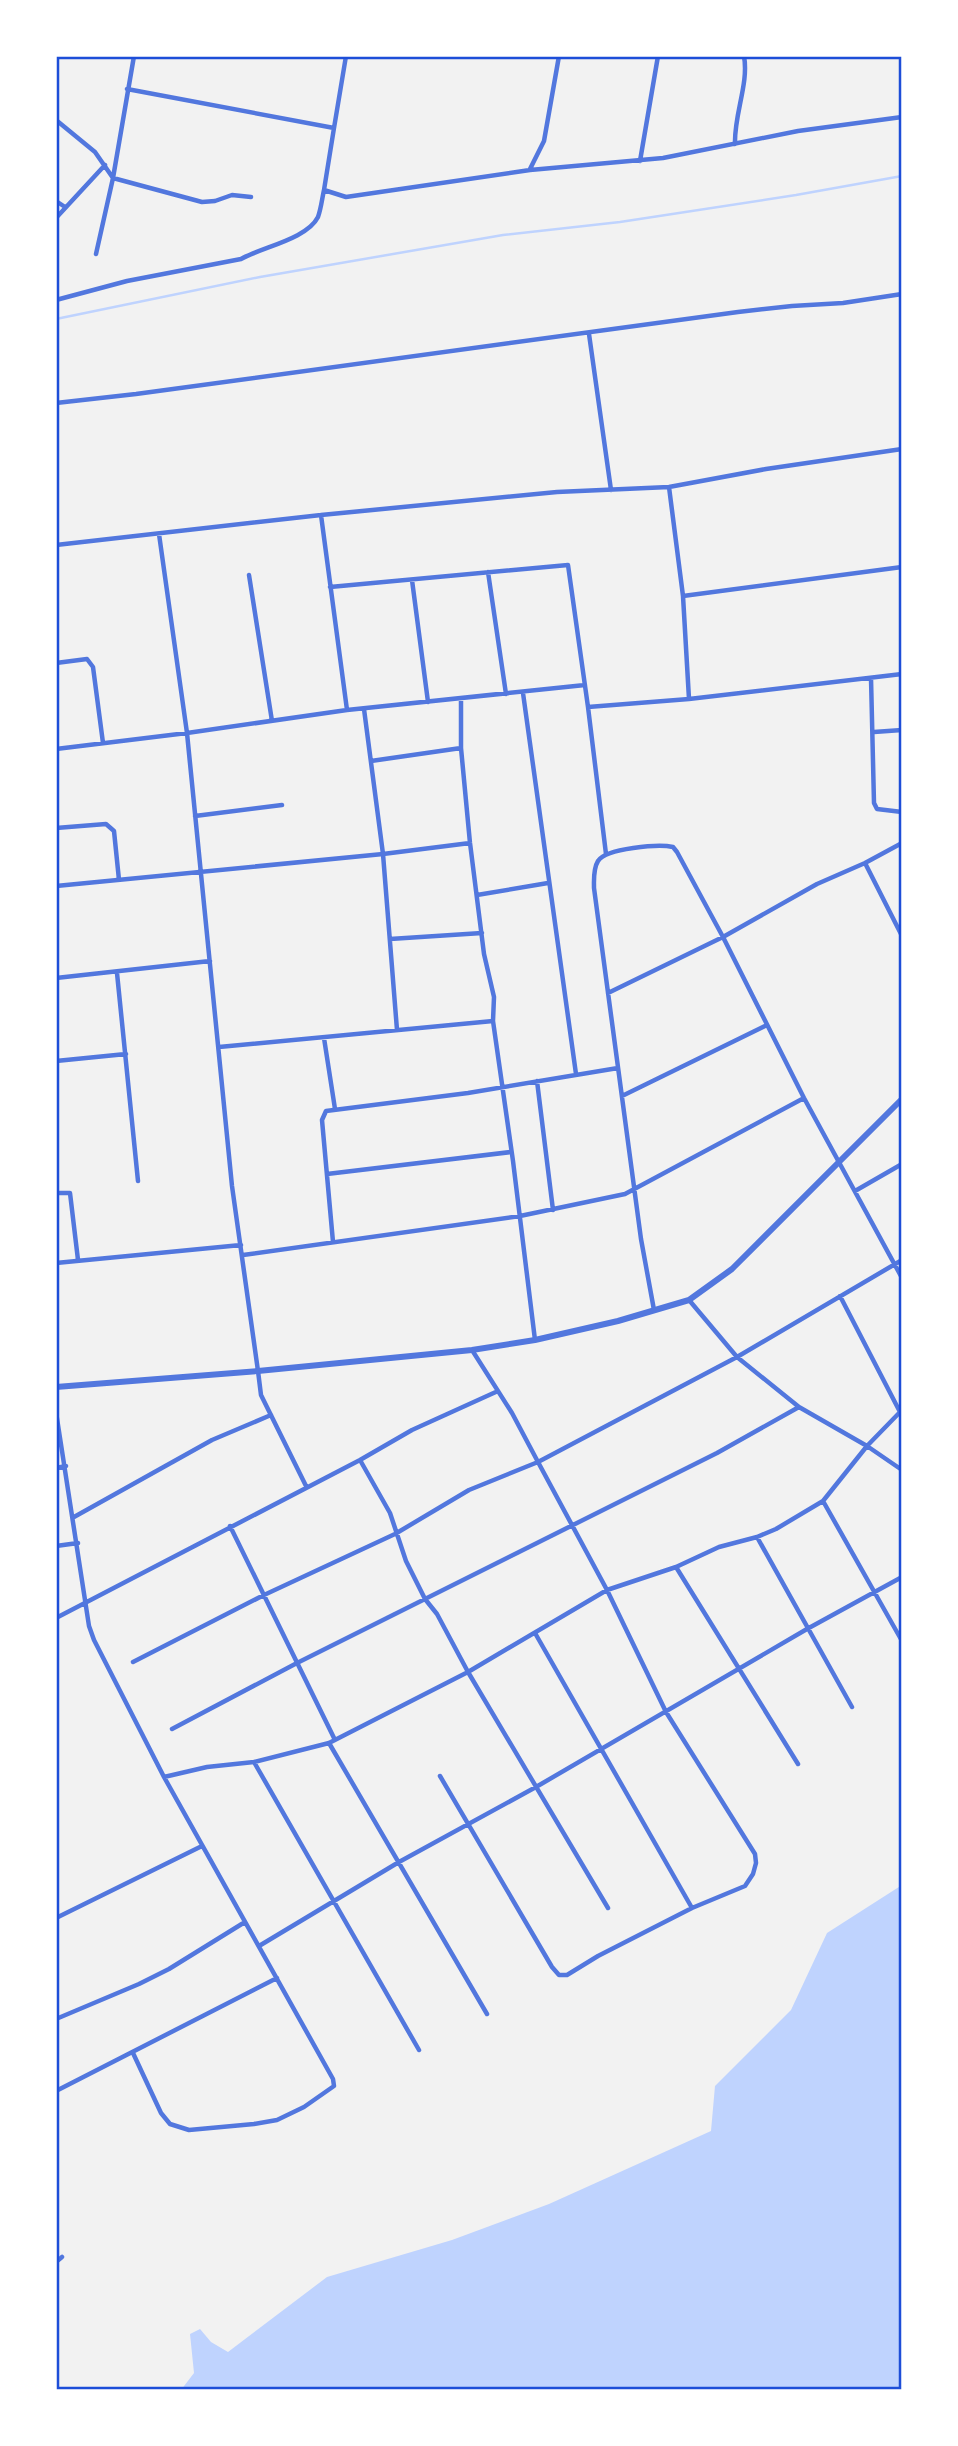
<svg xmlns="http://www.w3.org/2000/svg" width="958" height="2446" font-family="'DejaVu Sans',sans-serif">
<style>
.water{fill:#bfd3fe}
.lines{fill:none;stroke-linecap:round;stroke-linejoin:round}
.stream{stroke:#bfd3fe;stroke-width:2.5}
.minor{stroke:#5277de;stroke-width:4.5}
.tertiary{stroke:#5277de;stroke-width:6}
.neatline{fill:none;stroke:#1d4ed8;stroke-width:2.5}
</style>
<rect width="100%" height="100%" fill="#f2f2f2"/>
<!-- water -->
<path class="water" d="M 902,1885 L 902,2390 L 181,2390 L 194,2373 L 190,2334 L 200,2329 L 211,2342 L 228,2352 L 327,2277 L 452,2240 L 549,2204 L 711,2131 L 715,2086 L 791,2010 L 827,1933 Z"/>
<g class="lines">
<!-- stream -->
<path class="stream" d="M 56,319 L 260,277 L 503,235 L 620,222 L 796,195 L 902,176"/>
<!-- minor -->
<path class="minor" d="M 127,89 L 334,128 L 324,190 L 346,197 L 530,170 L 663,158 L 798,131 L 902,117
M 56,120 L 95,152 L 113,178 L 202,202 L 215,201 L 232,195 L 251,197
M 334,128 L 346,56
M 735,144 C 734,114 749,84 744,56
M 640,161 L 658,56
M 530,169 L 544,141 L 559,56
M 56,201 L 65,207
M 56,218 L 105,165
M 96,254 L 113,178 L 134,56
M 56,300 L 127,281 L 241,259 C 262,247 307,239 318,217 C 321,209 322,199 324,190
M 589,334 L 611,490
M 56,403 L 136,394 L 738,312 L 792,306 L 843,303 L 902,294
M 669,487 L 683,596 L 689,699
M 321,515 L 347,710
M 159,534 L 187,733 L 232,1186 L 258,1371 L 261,1395 L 306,1486
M 56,545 L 321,515 L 557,492 L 669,487 L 766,469 L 902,449
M 488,572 L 506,694
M 249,575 L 272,721
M 412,580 L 428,702
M 330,587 L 568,565 L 588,707 L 606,854
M 683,596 L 902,567
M 56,663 L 87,659 L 93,667 L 103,743
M 871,678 L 874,803 L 877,809 L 902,812
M 523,693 L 576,1074
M 461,699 L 461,748 L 470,843 L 484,954 L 494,997 L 493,1021 L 513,1161 L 535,1340
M 588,707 L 689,699 L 902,674
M 364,709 L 383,854 L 397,1030
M 874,732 L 902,730
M 56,749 L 187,733 L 347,710 L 585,685
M 371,761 L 461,748
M 195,816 L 282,805
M 56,828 L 106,824 L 114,831 L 119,880
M 865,863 L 902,936
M 56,886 L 383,854 L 470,843
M 477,895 L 548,883
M 390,939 L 482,933
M 117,973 L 138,1181
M 56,978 L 210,961
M 608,993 L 723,937 L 817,884 L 865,863 L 902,843
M 324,1038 L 335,1109
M 219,1047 L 493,1021
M 56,1061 L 126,1054
M 537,1081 L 553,1210
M 622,1096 L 767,1025
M 327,1174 L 511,1152
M 855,1191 L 902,1164
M 56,1193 L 70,1193 L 78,1260
M 333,1242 L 322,1120 L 326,1111 L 468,1093 L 618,1068
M 243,1255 L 520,1216 L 625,1194 L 804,1098
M 56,1263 L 241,1245
M 840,1296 L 900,1412
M 689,1300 L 737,1357 L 799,1407 L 867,1446 L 902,1470
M 654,1310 L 641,1239 L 594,888 C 594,880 593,869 598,861 C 606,848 659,844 673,847 L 677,852 L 723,937 L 804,1098 L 902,1278
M 56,1412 L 89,1626 L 94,1640 L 164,1777 L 207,1767 L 254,1762 L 329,1743 L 468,1672 L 607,1590 L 676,1567 L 719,1547 L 757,1537 L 776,1529 L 823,1501 L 867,1446 L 902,1410
M 360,1460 L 390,1513 L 406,1561 L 425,1599 L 437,1614 L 468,1672 L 608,1908
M 56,1468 L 66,1466
M 823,1501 L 902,1641
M 74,1517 L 212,1440 L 271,1415
M 230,1526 L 335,1740
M 757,1537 L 852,1707
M 56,1546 L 78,1543
M 676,1567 L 798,1764
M 56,1618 L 360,1460 L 412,1430 L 498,1391
M 535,1633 L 692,1908
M 133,1662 L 264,1595 L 395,1534 L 469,1490 L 538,1462 L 737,1357 L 902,1260
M 172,1729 L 297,1663 L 717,1453 L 799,1407
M 329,1743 L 487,2014
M 254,1762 L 419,2050
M 440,1776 L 552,1967 L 559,1975 L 567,1975 L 598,1956 L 692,1908 L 745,1886 L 753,1874 L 756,1863 L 755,1854 L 666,1712 L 607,1590 L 538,1462 L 512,1413 L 472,1350
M 56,1918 L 202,1846
M 259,1946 L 399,1862 L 536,1787 L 807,1629 L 902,1577
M 56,2019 L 139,1984 L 169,1969 L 245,1922
M 133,2053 L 161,2113 L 170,2124 L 189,2130 L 254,2124 L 277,2120 L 304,2107 L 334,2086 L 333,2079 L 164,1777
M 56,2091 L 277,1978
M 56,2262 L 62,2257"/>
<!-- tertiary -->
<path class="tertiary" d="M 56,1387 L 258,1371 L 472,1350 L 535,1340 L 618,1321 L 689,1300 L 732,1269 L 902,1099"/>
</g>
<!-- border -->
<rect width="958" height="2446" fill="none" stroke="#ffffff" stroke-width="116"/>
<rect x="58" y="58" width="842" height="2330" class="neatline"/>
</svg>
